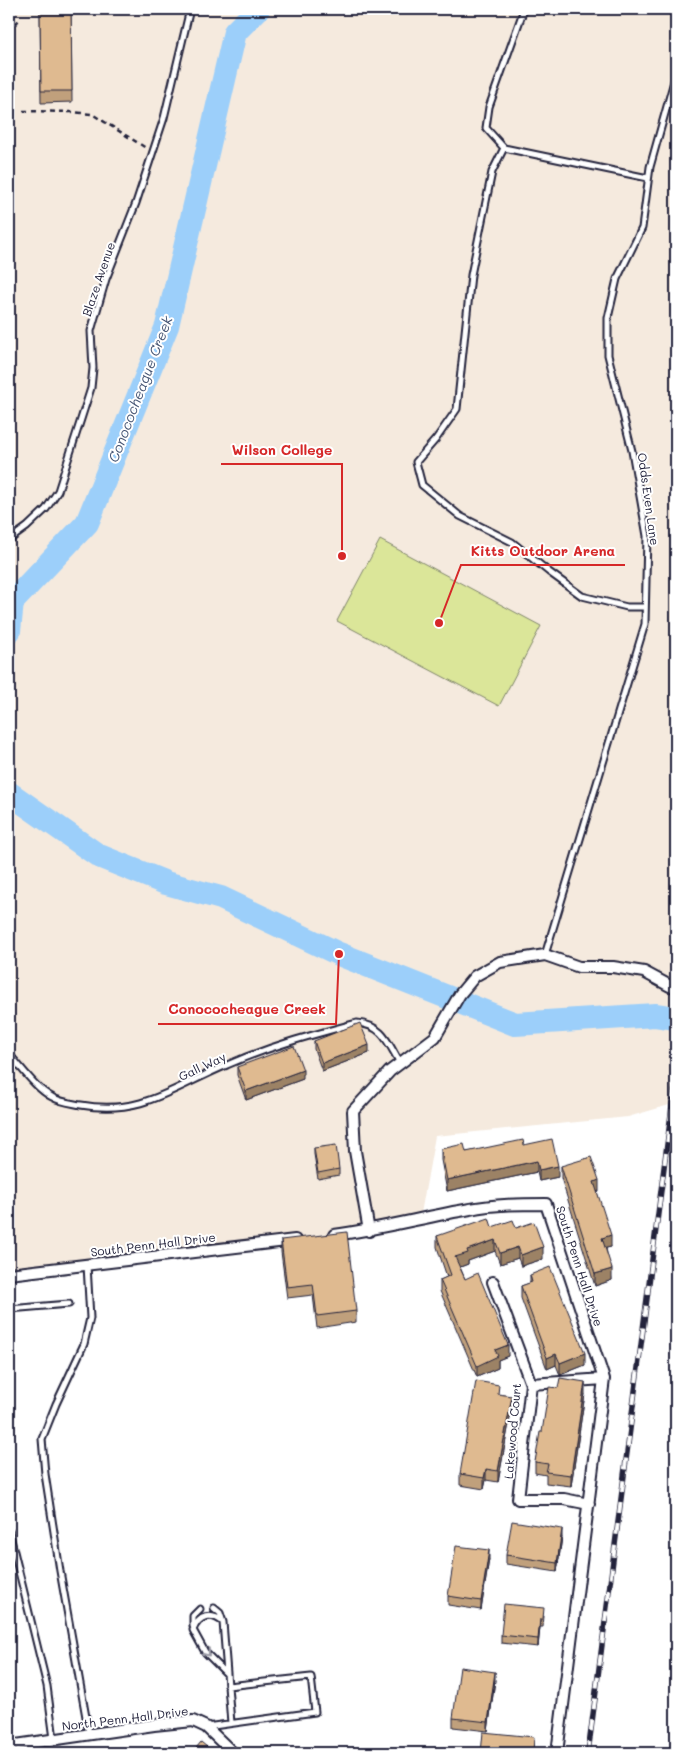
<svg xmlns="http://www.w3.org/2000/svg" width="685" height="1762" font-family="Mali,sans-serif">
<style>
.built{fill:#f5eade}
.green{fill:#dbe699;stroke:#7e846a}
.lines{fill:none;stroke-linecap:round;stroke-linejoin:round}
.river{stroke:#9ccffa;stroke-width:24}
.service-casing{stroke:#22223b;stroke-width:9}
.minor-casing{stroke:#22223b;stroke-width:14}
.path{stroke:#22223b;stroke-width:2.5;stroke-dasharray:5 4;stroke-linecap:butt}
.service{stroke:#fff;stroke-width:5}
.minor{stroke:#fff;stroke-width:10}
.rail-casing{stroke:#22223b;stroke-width:5.5}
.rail{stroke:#fff;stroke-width:4;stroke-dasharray:11;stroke-linecap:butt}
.wall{fill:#c0a07c;stroke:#22223b}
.shaded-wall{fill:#9c8265;stroke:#22223b}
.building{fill:#dfba90;stroke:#22223b}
.oneway{stroke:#9c9ca7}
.labels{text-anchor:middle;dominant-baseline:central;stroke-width:4;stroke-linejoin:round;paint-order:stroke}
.street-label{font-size:12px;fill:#22223b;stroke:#fff}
.water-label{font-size:14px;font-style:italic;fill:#475674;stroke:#fff}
.leader{fill:none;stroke:#d62828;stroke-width:2}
.callout-dot{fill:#d62828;stroke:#fff;stroke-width:2}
.callout-label{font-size:14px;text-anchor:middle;font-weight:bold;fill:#d62828;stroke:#fff;stroke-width:4;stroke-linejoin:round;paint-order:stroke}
</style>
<rect width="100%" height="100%" fill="#fff"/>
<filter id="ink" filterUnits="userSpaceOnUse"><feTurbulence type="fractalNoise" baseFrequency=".02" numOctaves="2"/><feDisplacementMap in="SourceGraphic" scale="10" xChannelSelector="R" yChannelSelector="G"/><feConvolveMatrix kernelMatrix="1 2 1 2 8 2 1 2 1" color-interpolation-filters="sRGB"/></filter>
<g filter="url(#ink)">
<!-- built -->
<path class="built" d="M 9,9 L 676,9 L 676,1103 L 628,1117 L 435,1136 L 420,1219 L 369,1231 L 9,1274 Z"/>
<!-- green -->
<path class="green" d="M 380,540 L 541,626 L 499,706 L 337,621 Z"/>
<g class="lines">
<!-- river -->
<path class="river" d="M 9,631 L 12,602 L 87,523 L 167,326 L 235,32 L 258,9
M 9,793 L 99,856 L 166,883 L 221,898 L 339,954 L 515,1024 L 655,1015 L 676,1018"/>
<!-- service casing -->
<g class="service-casing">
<path id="service" d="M 524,9 L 489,107 L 486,128 L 504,148 L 648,178
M 504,148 L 492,172 L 471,275 L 457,409 L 436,439 L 416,462 L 422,485 L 460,516 L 512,542 L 549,572 L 582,596 L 627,607 L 645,607
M 9,540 L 27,527 L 46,509 L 58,491 L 91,388 L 93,368 L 91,331 L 106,279 L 136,203 L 164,118 L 190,9
M 545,955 L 645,624 L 647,536 L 632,451 L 608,355 L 608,318 L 617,279 L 642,228 L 650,167 L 676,74
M 9,1054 C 21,1067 36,1089 52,1097 C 60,1102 71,1103 81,1105 C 142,1116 174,1087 227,1065 C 270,1046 312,1035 357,1023 C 383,1025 388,1043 400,1063
M 87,1265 L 90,1318 L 84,1344 L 56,1404 L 42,1439 L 45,1474 L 60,1571 L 89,1734
M 9,1309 L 69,1304
M 9,1531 L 47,1686 L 54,1739
M 214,1608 L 220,1613 L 223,1622
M 193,1626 L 193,1616 L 200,1609
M 227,1674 L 205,1652 L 193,1630 C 199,1615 211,1612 223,1622 L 228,1686
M 206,1727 L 315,1712 L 311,1677 L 228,1686 L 231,1723"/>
</g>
<!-- minor casing -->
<g class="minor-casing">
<path id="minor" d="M 369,1231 L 355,1151 L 353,1111 L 390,1071 L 435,1037 L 460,994 L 475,976 L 500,962 L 545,955 L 579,967 L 613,967 L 644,972 L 670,986 L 676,987
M 334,1235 C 380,1229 424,1217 470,1209 C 495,1204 521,1204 546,1204 L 604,1379 L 557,1753
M 9,1274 L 295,1240
M 493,1282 L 531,1384 L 518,1499 L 564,1499 L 589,1504
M 531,1384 L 604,1379
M 9,1746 L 154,1725 L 193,1721 L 206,1727 L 233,1753"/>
</g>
<!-- path -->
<path class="path" d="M 9,31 L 20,19
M 23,111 L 72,112 L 92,114 L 146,148"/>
<!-- service -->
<use href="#service" class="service"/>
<!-- minor -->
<use href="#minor" class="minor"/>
<!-- rail casing -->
<g class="rail-casing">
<path id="rail" d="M 588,1753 L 676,1075"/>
</g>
<!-- rail -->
<use href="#rail" class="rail"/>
</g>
<!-- wall -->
<path class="wall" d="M 40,9 L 71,9 L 72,102 L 41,103 Z
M 314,1041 L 369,1053 L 322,1071 L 314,1049 Z
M 237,1067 L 303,1079 L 246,1100 L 237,1075 Z
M 524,1145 L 558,1177 L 539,1181 L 537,1172 L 447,1191 L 441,1160 L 441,1149 L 466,1152 Z
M 314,1148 L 339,1169 L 339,1175 L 318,1179 L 314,1154 Z
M 561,1166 L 599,1191 L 597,1192 L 611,1247 L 606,1248 L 612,1280 L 595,1286 L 561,1178 Z
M 492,1227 L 516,1228 L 543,1259 L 521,1266 L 518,1258 L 500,1264 L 495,1251 L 468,1261 L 468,1264 L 460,1267 L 465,1279 L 508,1356 L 498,1360 L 498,1368 L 477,1377 L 440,1291 L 440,1280 L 447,1277 L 437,1247 L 437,1236 Z
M 281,1240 L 356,1311 L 356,1322 L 317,1328 L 313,1295 L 287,1298 L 281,1252 Z
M 530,1275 L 585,1365 L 560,1375 L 556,1365 L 547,1369 L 521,1298 L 521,1286 L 530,1283 Z
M 499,1394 L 512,1407 L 498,1482 L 486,1480 L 484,1489 L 460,1485 L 460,1474 Z
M 585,1394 L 571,1486 L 546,1483 L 546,1475 L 535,1473 L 535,1462 L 542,1432 Z
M 562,1537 L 557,1572 L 506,1564 L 506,1555 Z
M 489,1559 L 481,1610 L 448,1605 L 448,1596 Z
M 544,1616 L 543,1627 L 540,1627 L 538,1647 L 501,1643 L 501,1635 Z
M 495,1680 L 488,1731 L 453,1727 L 453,1718 Z"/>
<!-- shaded-wall -->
<path class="shaded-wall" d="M 369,1045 L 369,1053 L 322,1071 L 322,1063 Z
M 303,1070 L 303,1079 L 246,1100 L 246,1091 Z
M 537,1161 L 537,1172 L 447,1191 L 447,1180 Z
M 558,1166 L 558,1177 L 539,1181 L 539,1170 Z
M 599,1180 L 599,1191 L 594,1193 L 594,1182 Z
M 611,1235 L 611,1247 L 602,1249 L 602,1238 Z
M 495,1240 L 495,1251 L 468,1261 L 468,1264 L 455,1269 L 455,1257 L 467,1250 Z
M 518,1247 L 518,1258 L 500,1264 L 500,1253 Z
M 543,1247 L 543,1259 L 521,1266 L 521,1255 Z
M 612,1269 L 612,1280 L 595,1286 L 595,1274 Z
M 508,1345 L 508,1356 L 498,1360 L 498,1368 L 477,1377 L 477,1366 L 495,1350 Z
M 585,1353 L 585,1365 L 560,1375 L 560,1363 Z
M 556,1354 L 556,1365 L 547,1369 L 547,1358 Z
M 585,1382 L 585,1394 L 571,1486 L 571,1475 Z
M 512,1396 L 512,1407 L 498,1482 L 498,1471 Z
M 486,1469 L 486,1480 L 484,1489 L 484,1478 Z
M 562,1529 L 562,1537 L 557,1572 L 557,1563 Z
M 489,1550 L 489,1559 L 481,1610 L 481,1601 Z
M 540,1619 L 540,1627 L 538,1647 L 538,1639 Z
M 495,1672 L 495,1680 L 488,1731 L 488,1722 Z"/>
<!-- building -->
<path class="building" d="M 40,9 L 71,9 L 72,91 L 41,91 Z
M 360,1023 L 369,1045 L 322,1063 L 314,1041 Z
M 294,1046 L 303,1070 L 246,1091 L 237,1067 Z
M 552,1139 L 558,1166 L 539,1170 L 537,1161 L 447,1180 L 441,1149 L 464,1144 L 466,1152 L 523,1140 L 524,1145 Z
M 336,1145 L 339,1169 L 318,1173 L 314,1148 Z
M 591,1157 L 599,1180 L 594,1182 L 611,1235 L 602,1238 L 612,1269 L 595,1274 L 561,1166 Z
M 489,1218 L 492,1227 L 513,1220 L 516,1228 L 534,1222 L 543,1247 L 521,1255 L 518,1247 L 500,1253 L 495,1240 L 467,1250 L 468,1253 L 455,1257 L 465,1279 L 478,1273 L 508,1345 L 495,1350 L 498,1356 L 477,1366 L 440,1280 L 451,1275 L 437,1236 Z
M 347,1232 L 356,1311 L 317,1316 L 313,1284 L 287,1287 L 281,1240 Z
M 550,1267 L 585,1353 L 560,1363 L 556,1354 L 547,1358 L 521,1286 L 532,1282 L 530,1275 Z
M 560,1378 L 585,1382 L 571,1475 L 546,1472 L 548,1464 L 535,1462 L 540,1432 L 542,1432 L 549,1387 L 558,1388 Z
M 476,1381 L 499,1385 L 498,1394 L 512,1396 L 498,1471 L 486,1469 L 484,1478 L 460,1474 Z
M 512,1521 L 562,1529 L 557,1563 L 506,1555 Z
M 456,1546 L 489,1550 L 481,1601 L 448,1596 Z
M 504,1604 L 544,1608 L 543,1619 L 540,1619 L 538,1639 L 501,1635 Z
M 460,1667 L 495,1672 L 488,1722 L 453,1718 Z
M 483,1732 L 534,1737 L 533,1753 L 481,1753 Z
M 201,1742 L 214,1753 L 192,1753 Z
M 401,1750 L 401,1753 L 378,1753 Z"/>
<!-- one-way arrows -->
<defs><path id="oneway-chevron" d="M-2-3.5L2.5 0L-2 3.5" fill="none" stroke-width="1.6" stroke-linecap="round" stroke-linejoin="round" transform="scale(1.25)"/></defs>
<use class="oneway" href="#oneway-chevron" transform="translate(207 1653) rotate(51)"/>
</g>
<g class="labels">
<!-- street labels -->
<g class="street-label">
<text transform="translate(98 279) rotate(-71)">Blaze Avenue</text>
<text transform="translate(649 499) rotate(82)">Odds Even Lane</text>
<text transform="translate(202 1066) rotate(-25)">Gall Way</text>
<text transform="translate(153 1244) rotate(-7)">South Penn Hall Drive</text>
<text transform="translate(580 1266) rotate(72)">South Penn Hall Drive</text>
<text transform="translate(512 1431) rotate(-85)">Lakewood Court</text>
<text transform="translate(125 1718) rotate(-7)">North Penn Hall Drive</text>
</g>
<!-- water labels -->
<g class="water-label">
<text transform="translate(140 389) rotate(-69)">Conococheague Creek</text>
</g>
</g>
<!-- callouts -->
<path class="leader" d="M342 556L342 464H221M439 623L461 565H625M339 954L336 1024H158"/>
<g class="callout-dot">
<circle cx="342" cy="556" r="5"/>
<circle cx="439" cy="623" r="5"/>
<circle cx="339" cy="954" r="5"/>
</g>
<g class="callout-label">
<text x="282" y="455">Wilson College</text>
<text x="543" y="556">Kitts Outdoor Arena</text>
<text x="247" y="1014">Conococheague Creek</text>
</g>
<!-- margin -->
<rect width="685" height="1762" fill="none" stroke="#fff" stroke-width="30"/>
<rect x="15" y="15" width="655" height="1732" fill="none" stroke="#22223b" stroke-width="2" filter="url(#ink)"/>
</svg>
